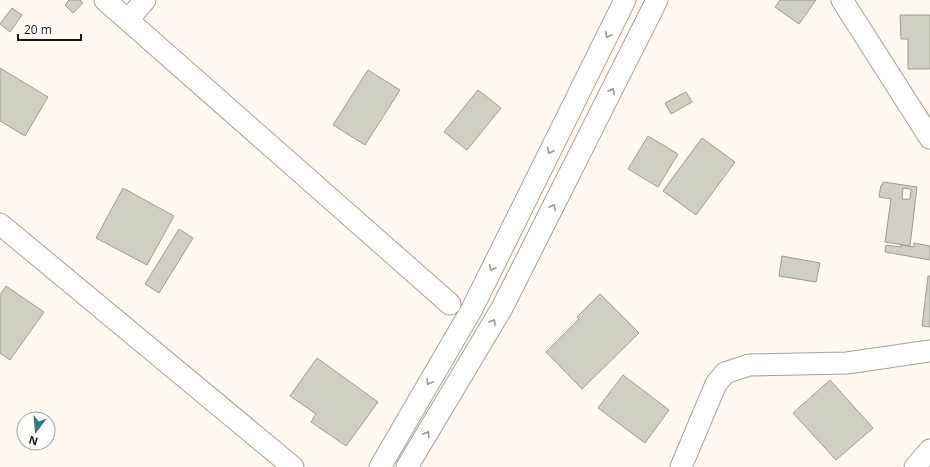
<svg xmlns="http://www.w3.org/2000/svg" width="930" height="467" font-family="'Open Sans',sans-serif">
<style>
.building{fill:#d0cfc3;stroke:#9e9d92;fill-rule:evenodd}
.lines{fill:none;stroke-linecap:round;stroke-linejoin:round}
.minor-casing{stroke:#a8a198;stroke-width:23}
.minor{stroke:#fff;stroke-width:21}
.oneway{stroke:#989695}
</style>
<rect width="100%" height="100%" fill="#fff9f1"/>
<!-- building -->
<path class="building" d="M 69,0 L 80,0 L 83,3 L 73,13 L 65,5 Z
M 780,0 L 816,0 L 799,24 L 775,7 Z
M 12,8 L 22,15 L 10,32 L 0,24 Z
M 900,15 L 930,15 L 930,69 L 908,69 L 908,39 L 901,39 Z
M 0,68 L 48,97 L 25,136 L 0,121 Z
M 368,70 L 400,90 L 365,145 L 333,125 Z
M 478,90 L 501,108 L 467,150 L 444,132 Z
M 686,92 L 692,102 L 671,114 L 665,103 Z
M 648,136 L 678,154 L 658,187 L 628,169 Z
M 702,138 L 735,162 L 696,215 L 663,191 Z
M 883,182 L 917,187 L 910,246 L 885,242 L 891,199 L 879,197 L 881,185 L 883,185 ZM 903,188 L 911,189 L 910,199 L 902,199 Z
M 123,188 L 174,216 L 147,265 L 96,238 Z
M 179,229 L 193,238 L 159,293 L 145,284 Z
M 914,243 L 930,246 L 930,260 L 885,252 L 886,245 L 901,247 L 901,245 L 914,247 Z
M 782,256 L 820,263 L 816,282 L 779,276 Z
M 928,276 L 930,276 L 930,327 L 922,326 Z
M 6,286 L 44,312 L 10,360 L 0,353 L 0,295 Z
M 600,294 L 639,333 L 582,389 L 546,352 L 579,319 L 577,317 Z
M 317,358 L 378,402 L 346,446 L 311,422 L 316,414 L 290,396 Z
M 623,375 L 669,410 L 645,443 L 598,408 Z
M 830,380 L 873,428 L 836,460 L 793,413 Z"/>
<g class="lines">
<!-- minor casing -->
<g class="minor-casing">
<path id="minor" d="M 105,0 L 450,304
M 842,0 L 930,138
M 128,20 L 145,0
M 0,224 L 293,467
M 380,467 L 472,309 L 625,0
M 407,467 L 502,308 L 657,0
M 681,467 L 716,384 L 725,373 L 749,365 L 847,363 L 930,351
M 915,467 L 930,450"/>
</g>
<!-- minor -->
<use href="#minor" class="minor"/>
</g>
<!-- one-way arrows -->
<defs><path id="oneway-chevron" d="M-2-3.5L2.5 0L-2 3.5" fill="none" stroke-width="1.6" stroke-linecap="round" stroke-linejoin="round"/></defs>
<g class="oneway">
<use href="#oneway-chevron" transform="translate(608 35) rotate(116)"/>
<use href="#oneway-chevron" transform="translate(612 91) rotate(-63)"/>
<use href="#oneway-chevron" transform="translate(550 151) rotate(116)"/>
<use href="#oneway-chevron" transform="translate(553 207) rotate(-63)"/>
<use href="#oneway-chevron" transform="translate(492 268) rotate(116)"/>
<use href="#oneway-chevron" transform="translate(493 322) rotate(-59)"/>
<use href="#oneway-chevron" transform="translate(429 382) rotate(120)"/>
<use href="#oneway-chevron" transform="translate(427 434) rotate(-59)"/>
</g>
<!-- north arrow -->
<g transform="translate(36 431) rotate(196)"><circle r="19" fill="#ffffff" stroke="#a3a2a1"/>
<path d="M0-3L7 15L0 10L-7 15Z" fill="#317981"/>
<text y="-6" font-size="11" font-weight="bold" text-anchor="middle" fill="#191613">N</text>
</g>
<!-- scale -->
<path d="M18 34v6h63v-6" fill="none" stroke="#191613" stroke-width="2"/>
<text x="24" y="34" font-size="12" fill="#191613" stroke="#ffffff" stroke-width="3" paint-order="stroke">20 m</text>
</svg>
